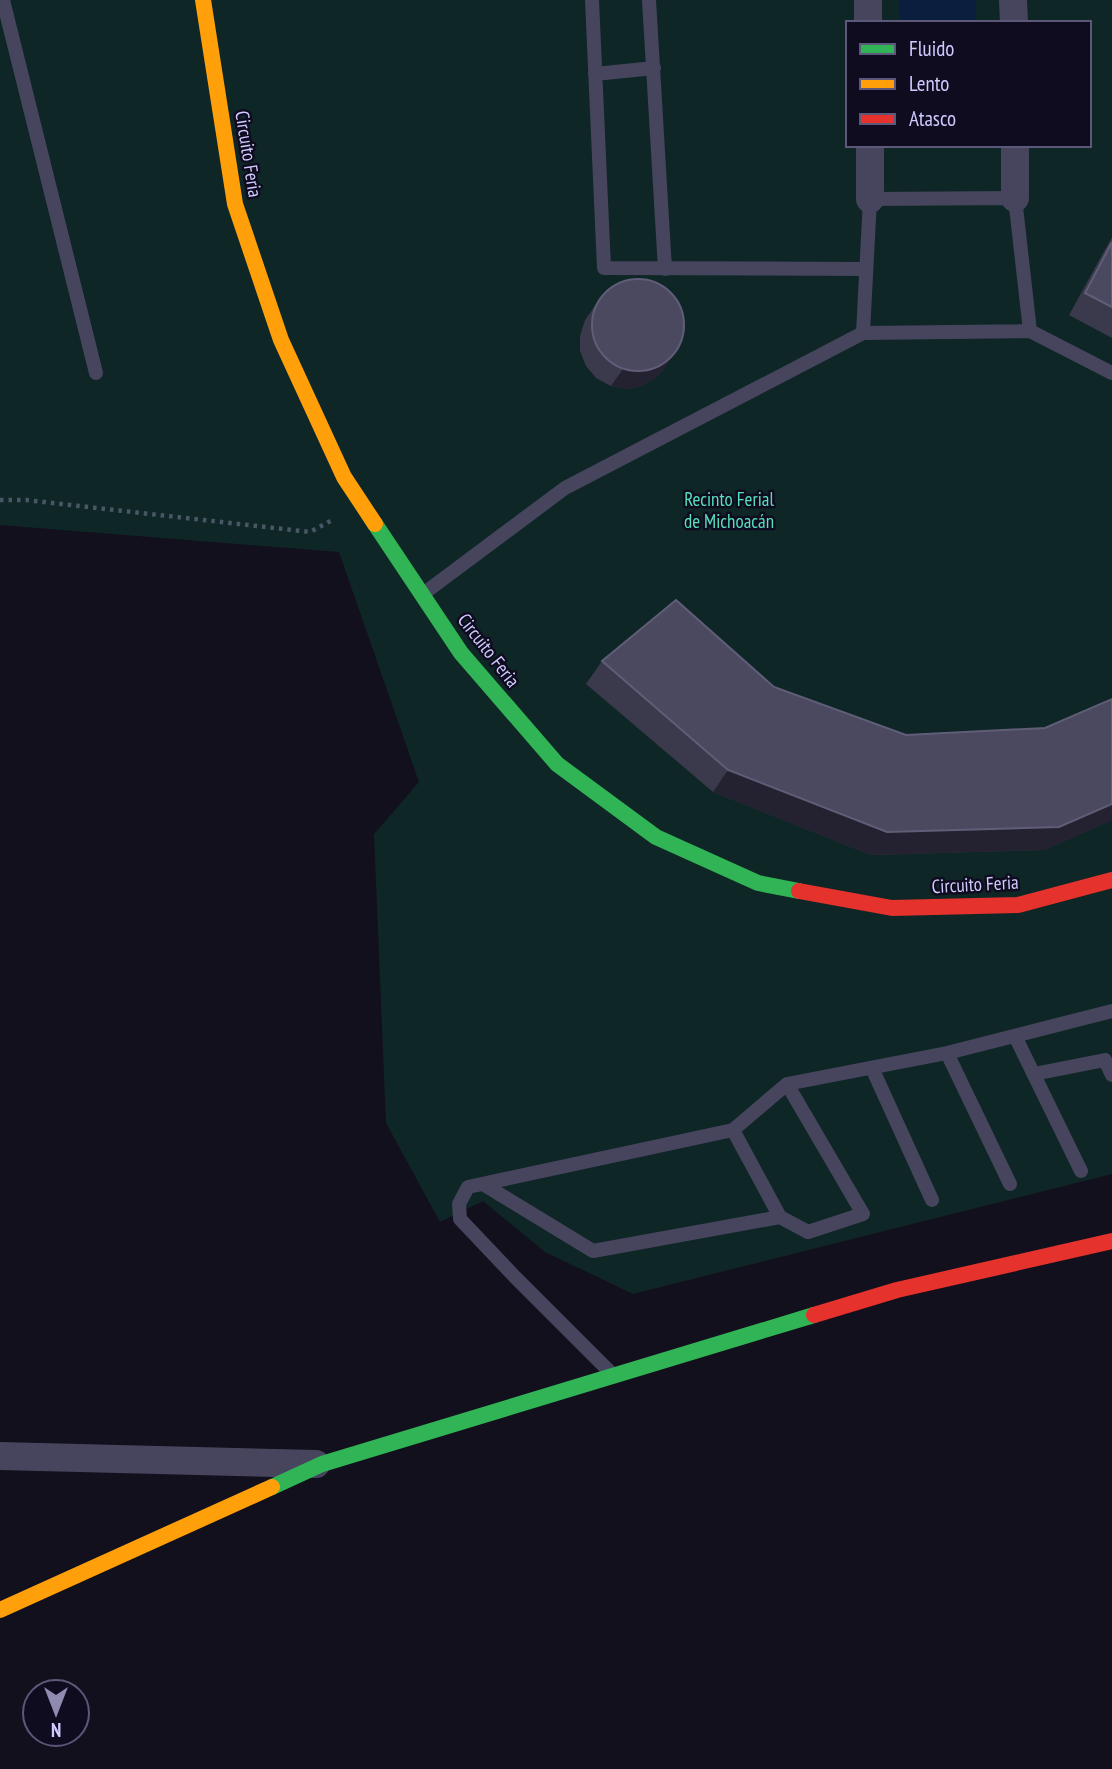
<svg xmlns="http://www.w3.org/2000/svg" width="1112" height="1769" font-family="'PT Sans Narrow',sans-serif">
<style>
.park{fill:#0f2626;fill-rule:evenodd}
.water{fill:#0b1e3e}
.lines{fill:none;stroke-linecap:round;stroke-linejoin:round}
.path{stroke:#485764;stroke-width:4.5;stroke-dasharray:3.5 5;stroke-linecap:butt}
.lane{stroke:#46455d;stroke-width:14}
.street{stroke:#46455d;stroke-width:28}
.fast{stroke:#30b455;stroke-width:16}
.slow{stroke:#ff9f0a;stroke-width:16}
.jam{stroke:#e5322d;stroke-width:16}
.wall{fill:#3b394c}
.shaded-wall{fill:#242230}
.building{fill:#4b495f;stroke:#605d78;stroke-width:2}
.labels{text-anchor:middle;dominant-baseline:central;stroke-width:5;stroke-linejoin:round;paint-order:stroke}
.street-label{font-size:19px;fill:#d0cbff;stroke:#0f0c20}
.park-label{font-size:19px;fill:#56e0bb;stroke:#0f0c20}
</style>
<rect width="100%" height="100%" fill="#12101c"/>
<!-- park -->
<path class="park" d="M 0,0 L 1112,0 L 1112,1174 L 633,1294 L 545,1252 L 483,1201 L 440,1222 L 386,1123 L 374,834 L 419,782 L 339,552 L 0,525 ZM 848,23 L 1089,23 L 1089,145 L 848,145 Z"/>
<!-- water -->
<path class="water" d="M 899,0 L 976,0 L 976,23 L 900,23 Z"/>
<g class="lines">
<!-- path -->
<path class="path" d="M 0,500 L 26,500 L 310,532 L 334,519"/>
<!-- lane -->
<path class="lane" d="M 3,0 L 96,373
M 592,0 L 604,268 L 865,269
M 649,0 L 665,269
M 595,74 L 654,68
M 863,333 L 1030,331
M 423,594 L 565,488 L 863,333 L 870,199 L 1015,198 L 1030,331 L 1112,373
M 1015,1036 L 1081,1171
M 947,1053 L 1010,1184
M 872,1068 L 932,1200
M 1034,1074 L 1105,1060 L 1112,1075
M 483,1184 L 593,1251 L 780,1217 L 733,1130
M 780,1217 L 808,1232 L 863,1214 L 787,1084
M 610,1372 L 515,1277 L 460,1219 L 459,1204 L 468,1187 L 733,1130 L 787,1084 L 947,1053 L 1112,1011"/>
<!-- street -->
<path class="street" d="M 868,0 L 868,23
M 1013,0 L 1014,23
M 870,145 L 870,199
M 1015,145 L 1015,198
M 0,1456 L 316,1464"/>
<!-- fast -->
<path class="fast" d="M 375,524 L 461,653 L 557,764 L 656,837 L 758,883 L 799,891
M 272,1487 L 322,1464 L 814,1315"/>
<!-- slow -->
<path class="slow" d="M 203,0 L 235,204 L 281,340 L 344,477 L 375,524
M 0,1610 L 272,1487"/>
<!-- jam -->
<path class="jam" d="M 799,891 L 892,908 L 1018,905 L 1112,880
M 814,1315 L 897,1290 L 1112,1241"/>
</g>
<!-- wall -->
<path class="wall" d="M 1112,237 L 1112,338 L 1069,315 Z
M 597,303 L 664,369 L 654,379 L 641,386 L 627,389 L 611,386 L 596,378 L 586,366 L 580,351 L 580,336 L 585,320 Z
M 602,661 L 774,687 L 906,735 L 1045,728 L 1112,699 L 1112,820 L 1044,850 L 871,855 L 713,792 L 586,684 Z"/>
<!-- shaded-wall -->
<path class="shaded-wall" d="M 676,351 L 664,369 L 654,379 L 641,386 L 627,389 L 611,386 L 623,369 Z
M 728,770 L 1112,804 L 1112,820 L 1044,850 L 871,855 L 713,792 Z"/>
<!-- building -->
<path class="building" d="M 1112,242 L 1112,307 L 1085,293 Z
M592 325a46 46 0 1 1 92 0a46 46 0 1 1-92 0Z
M 676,600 L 774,687 L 906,735 L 1045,728 L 1112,699 L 1112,804 L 1059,827 L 887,832 L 728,770 L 602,661 Z"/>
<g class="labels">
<!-- street labels -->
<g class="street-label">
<text transform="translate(249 154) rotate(81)">Circuito Feria</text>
<text transform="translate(489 650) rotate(52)">Circuito Feria</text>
<text transform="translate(975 884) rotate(-3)">Circuito Feria</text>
</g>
<!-- park labels -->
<g class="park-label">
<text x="729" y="499">Recinto Ferial<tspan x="729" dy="22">de Michoacán</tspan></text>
</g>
</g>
<!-- legend -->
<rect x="846" y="21" width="245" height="126" fill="#0f0c20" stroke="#5c5879" stroke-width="2"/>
<rect x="860" y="44" width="35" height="10" fill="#30b455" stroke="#5c5879" stroke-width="2"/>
<text x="909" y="56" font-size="21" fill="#d0cbff">Fluido</text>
<rect x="860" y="79" width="35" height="10" fill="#ff9f0a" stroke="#5c5879" stroke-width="2"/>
<text x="909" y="91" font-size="21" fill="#d0cbff">Lento</text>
<rect x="860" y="114" width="35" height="10" fill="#e5322d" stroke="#5c5879" stroke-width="2"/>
<text x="909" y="126" font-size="21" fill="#d0cbff">Atasco</text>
<!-- north arrow -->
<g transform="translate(56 1713) rotate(180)"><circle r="33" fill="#0f0c20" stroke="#5c5879" stroke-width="2"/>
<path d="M0-5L12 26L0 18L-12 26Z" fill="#8e8ab0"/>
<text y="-10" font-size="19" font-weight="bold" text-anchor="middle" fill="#d0cbff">N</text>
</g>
</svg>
